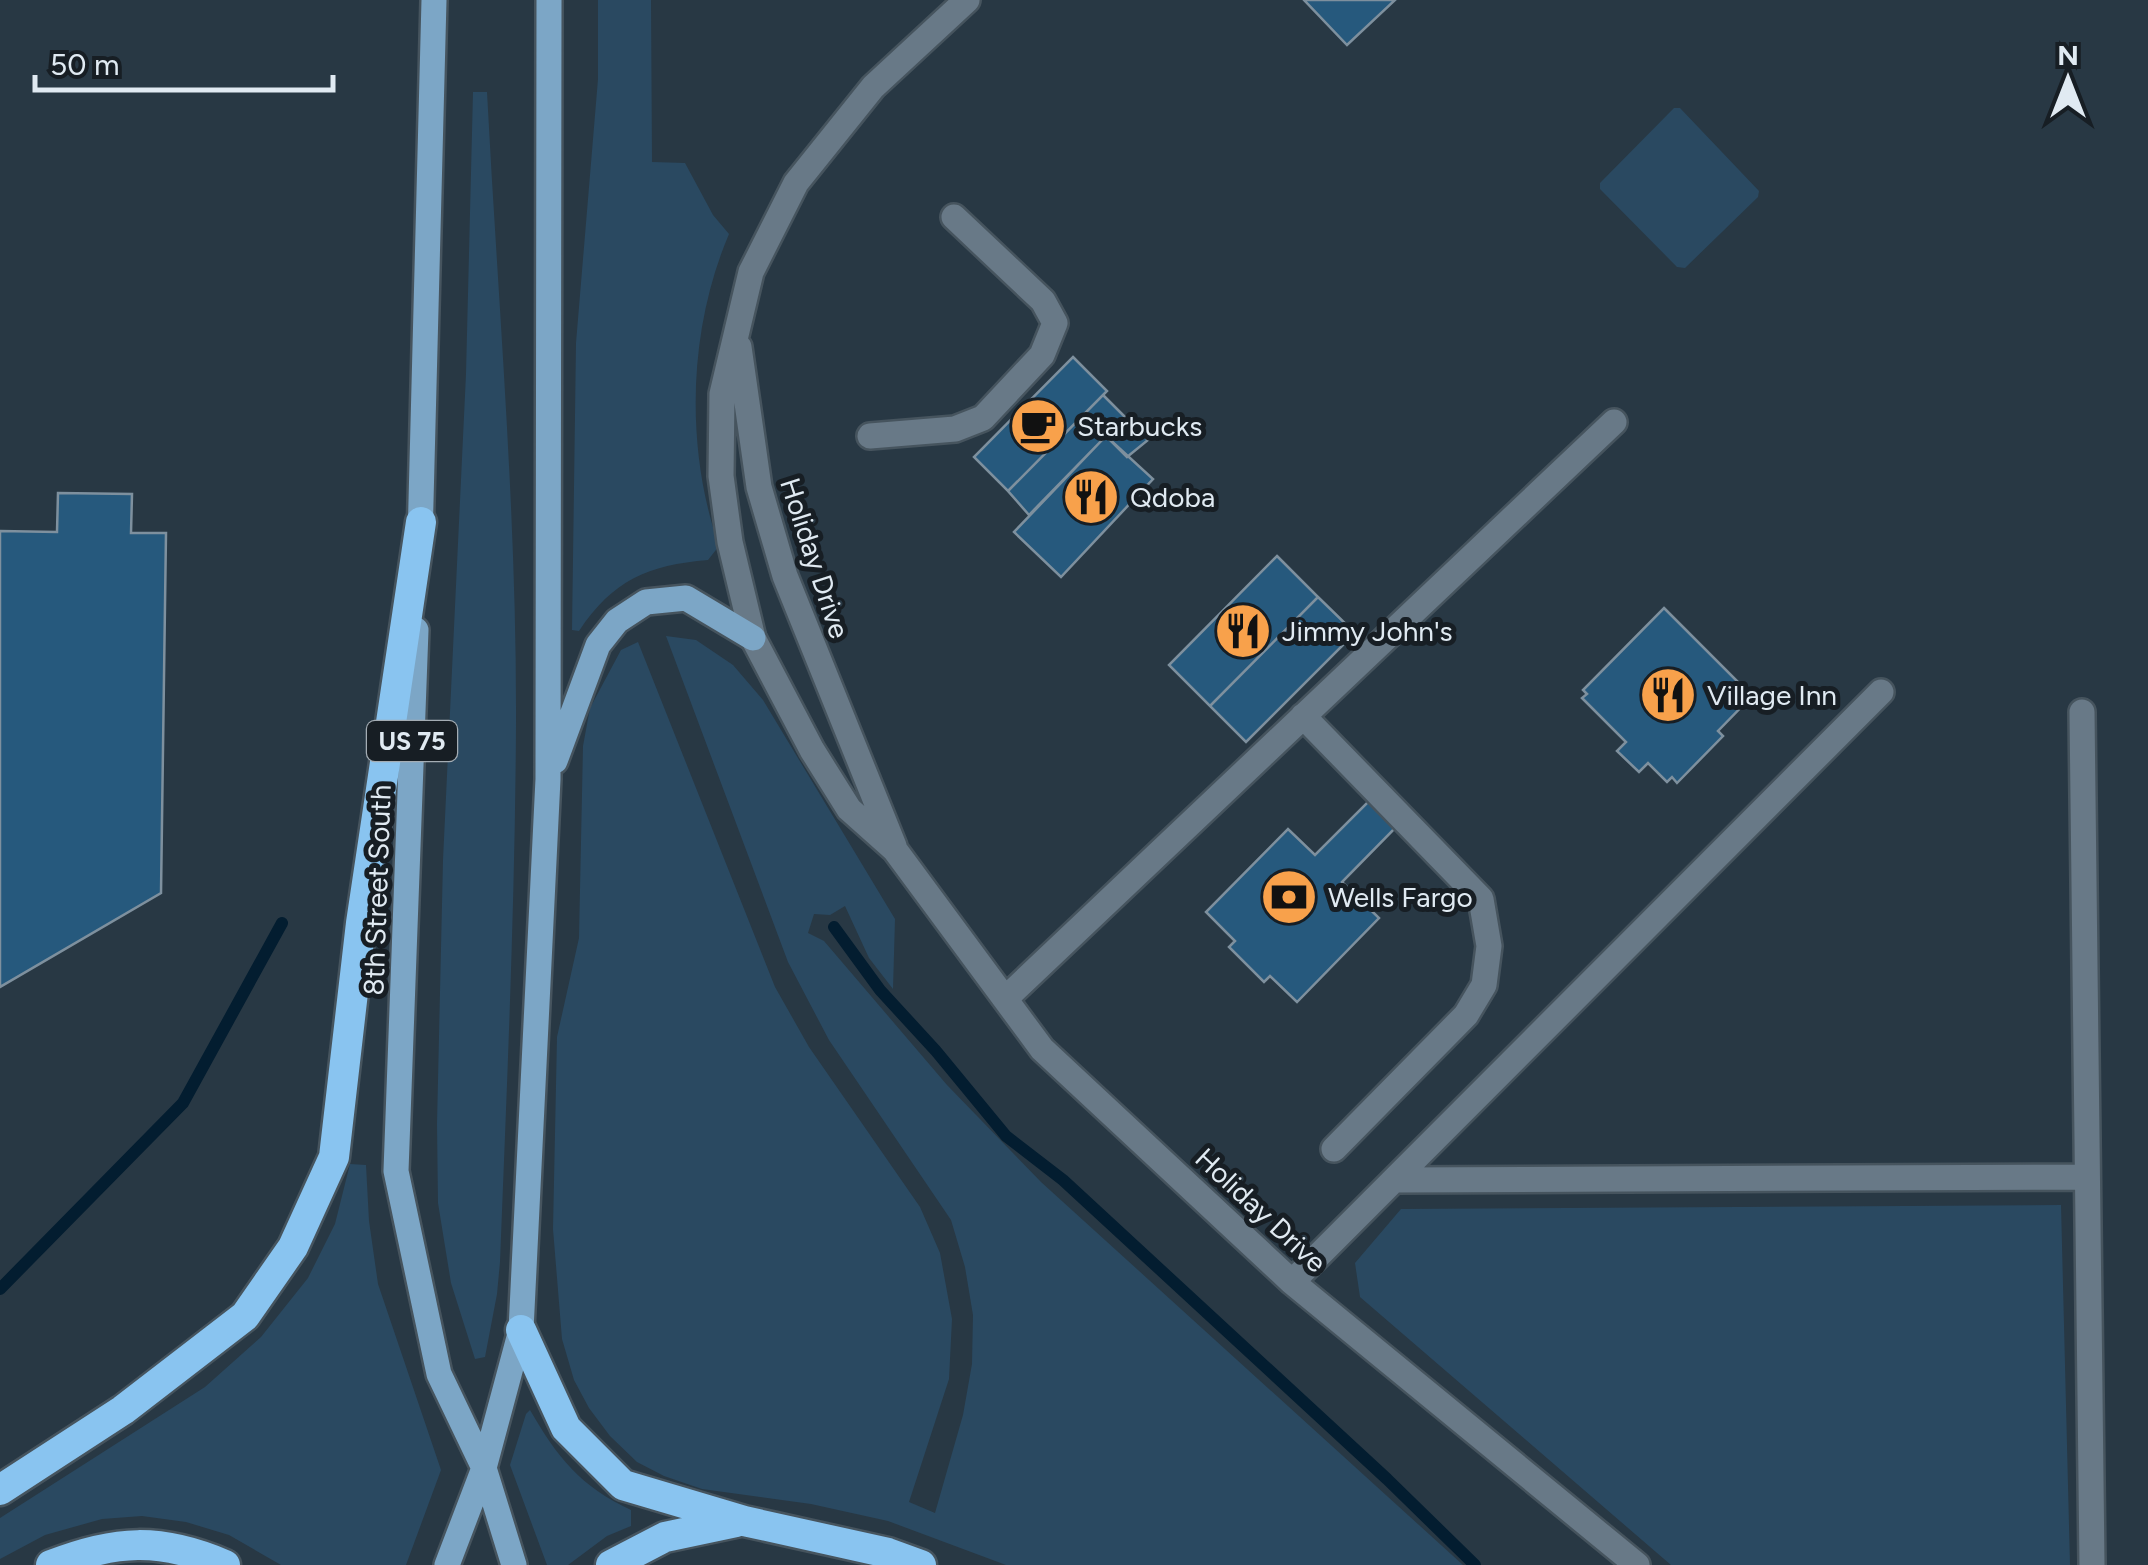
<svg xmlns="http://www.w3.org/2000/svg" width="2148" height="1565" font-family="Figtree,sans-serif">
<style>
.green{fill:#2a4961}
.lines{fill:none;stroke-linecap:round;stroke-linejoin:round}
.stream{stroke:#031d30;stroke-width:12}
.building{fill:#26597d;stroke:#7e909e;stroke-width:2.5}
.minor-casing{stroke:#46545e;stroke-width:30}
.major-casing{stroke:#46545e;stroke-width:30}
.highway-casing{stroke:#46545e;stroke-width:35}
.minor{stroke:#687987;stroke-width:25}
.major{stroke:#7ca6c6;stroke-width:25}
.highway{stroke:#89c4f0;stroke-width:30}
.labels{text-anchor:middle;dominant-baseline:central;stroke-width:10;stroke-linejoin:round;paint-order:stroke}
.shield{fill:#171e24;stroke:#a4adb4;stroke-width:2.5}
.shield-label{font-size:25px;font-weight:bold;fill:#e0eaf2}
.poi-label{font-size:28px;fill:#e0eaf2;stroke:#171e24;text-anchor:start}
.street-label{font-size:28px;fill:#e0eaf2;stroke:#171e24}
</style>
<rect width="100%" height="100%" fill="#283844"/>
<!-- green -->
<path class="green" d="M 598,0 L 651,0 L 652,162 L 685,163 L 713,215 L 729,234 C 688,330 685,448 719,546 L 708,560 C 648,565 613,580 579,631 L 572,630 L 576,343 L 598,79 Z
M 473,92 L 487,92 C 498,303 517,515 516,726 C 515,905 507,1084 500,1262 L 497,1294 L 485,1357 L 475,1359 L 451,1283 L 438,1203 L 437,1124 L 443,860 L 466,374 Z
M 1674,108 L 1680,108 L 1759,191 L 1758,197 L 1685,268 L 1677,267 L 1600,189 L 1600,183 Z
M 666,636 L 696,640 L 733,665 L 763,700 L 895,919 L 893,989 L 869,958 L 845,906 L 830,915 L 814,914 L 808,933 L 824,941 L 947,1085 L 1041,1182 L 1463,1565 L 1006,1565 L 888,1521 L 811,1504 L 702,1489 L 664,1476 L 637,1462 L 610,1436 L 589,1408 L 574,1380 L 562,1339 L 553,1229 L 557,1037 L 579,938 L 583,746 L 590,708 L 621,650 L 638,642 L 775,987 L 809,1047 L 920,1207 L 940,1253 L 952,1319 L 949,1379 L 909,1502 L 935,1513 L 963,1415 L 972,1364 L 973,1315 L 965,1267 L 951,1220 L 829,1040 L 788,962 Z
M 350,1164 L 366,1165 L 369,1221 L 378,1284 L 441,1470 L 406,1565 L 281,1565 L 229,1535 L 186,1522 L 142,1516 L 102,1519 L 45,1535 L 0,1559 L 0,1518 L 205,1387 L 261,1337 L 308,1278 L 335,1224 Z
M 2061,1205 L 2070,1565 L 1671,1565 L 1360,1297 L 1355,1263 L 1401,1209 Z
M 530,1410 C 557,1457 581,1487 631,1510 L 631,1526 L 607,1536 L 568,1565 L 547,1565 L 510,1465 L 526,1414 Z"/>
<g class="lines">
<!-- stream -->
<path class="stream" d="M 834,927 L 880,990 L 936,1051 L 1006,1136 L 1063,1180 L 1387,1479 L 1475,1565
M 0,1289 L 183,1103 L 282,923"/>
</g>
<!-- building -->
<path class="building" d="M 1304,0 L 1395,0 L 1347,45 Z
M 1073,357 L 1107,391 L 1008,491 L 974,457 Z
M 1103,395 L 1148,440 L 1127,457 L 1106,436 L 1029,515 L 1008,491 Z
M 1106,436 L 1153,479 L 1061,577 L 1014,532 Z
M 58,493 L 132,494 L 131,533 L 166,533 L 161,893 L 0,987 L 0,531 L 57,532 Z
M 1277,556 L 1318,597 L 1210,706 L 1169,665 Z
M 1318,597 L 1355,633 L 1246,742 L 1210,706 Z
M 1664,608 L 1752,696 L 1718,731 L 1723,736 L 1677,783 L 1672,777 L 1667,782 L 1648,763 L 1639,772 L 1617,751 L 1626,742 L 1582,698 L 1587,694 L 1583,690 Z
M 1376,794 L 1403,820 L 1342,882 L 1379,918 L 1297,1002 L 1270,976 L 1264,982 L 1229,947 L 1235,941 L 1206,912 L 1288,829 L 1315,855 Z"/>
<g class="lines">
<!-- minor casing -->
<g class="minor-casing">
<path id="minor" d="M 967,0 L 873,87 L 796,183 L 751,272 L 722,394 L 721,476 L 730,542 L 753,638 L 812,750 L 849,809 L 895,850 L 1042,1049 L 1292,1282 L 1637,1565
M 739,347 L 759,487 L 785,576 L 894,846
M 870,436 L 955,429 L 983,418 L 1042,355 L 1055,323 L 1043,301 L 954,217
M 2082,712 L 2092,1565
M 1303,716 L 1481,899 L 1489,946 L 1484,985 L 1466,1015 L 1334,1149
M 1006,998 L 1614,422
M 1394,1180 L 2087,1177
M 1292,1282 L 1881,692"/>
</g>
<!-- major casing -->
<g class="major-casing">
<path id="major" d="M 420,540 L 434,0
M 416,630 L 396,1171 L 439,1374 L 484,1468 L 514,1565
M 555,761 L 598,645 L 617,621 L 646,602 L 686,598 L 753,638
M 447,1565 L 484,1468 L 521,1330 L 548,779 L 549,0"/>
</g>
<!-- highway casing -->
<g class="highway-casing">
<path id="highway" d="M 521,1330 L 566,1428 L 623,1485 L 744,1521 L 888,1553 L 921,1565
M 0,1490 L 123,1410 L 245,1316 L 293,1247 L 334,1157 L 361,923 L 421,522
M 51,1565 C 115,1540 160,1537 225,1565
M 611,1565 L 665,1537 L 736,1522"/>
</g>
<!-- minor -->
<use href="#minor" class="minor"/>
<!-- major -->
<use href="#major" class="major"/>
<!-- highway -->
<use href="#highway" class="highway"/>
</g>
<!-- icons -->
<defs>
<g id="cafe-disc" transform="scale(2.875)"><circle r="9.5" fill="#f8a14b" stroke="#171e24"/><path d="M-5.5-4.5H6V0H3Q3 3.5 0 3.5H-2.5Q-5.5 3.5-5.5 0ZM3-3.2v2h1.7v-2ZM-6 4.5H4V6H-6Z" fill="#111"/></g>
<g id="restaurant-disc" transform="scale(2.875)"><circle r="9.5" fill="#f8a14b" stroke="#171e24"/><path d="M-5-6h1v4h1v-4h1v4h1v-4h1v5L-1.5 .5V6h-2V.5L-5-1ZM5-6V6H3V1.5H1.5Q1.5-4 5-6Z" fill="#111"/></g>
<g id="bank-disc" transform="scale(2.875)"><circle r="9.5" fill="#f8a14b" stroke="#171e24"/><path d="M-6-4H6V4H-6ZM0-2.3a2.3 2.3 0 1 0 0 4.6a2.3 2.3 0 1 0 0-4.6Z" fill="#111"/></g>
</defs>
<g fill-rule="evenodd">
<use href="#cafe-disc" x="1038" y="426"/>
<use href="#restaurant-disc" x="1091" y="497"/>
<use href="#restaurant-disc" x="1243" y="631"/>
<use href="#restaurant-disc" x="1668" y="695"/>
<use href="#bank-disc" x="1289" y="897"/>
</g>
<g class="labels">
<!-- shield labels -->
<rect class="shield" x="367" y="721" width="90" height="40" rx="8"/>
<g class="shield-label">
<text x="412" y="741">US 75</text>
</g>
<!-- poi labels -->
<g class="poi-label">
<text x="1077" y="426">Starbucks</text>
<text x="1130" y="497">Qdoba</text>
<text x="1282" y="631">Jimmy John's</text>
<text x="1707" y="695">Village Inn</text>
<text x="1328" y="897">Wells Fargo</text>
</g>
<!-- street labels -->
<g class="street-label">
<text transform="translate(815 558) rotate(72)">Holiday Drive</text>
<text transform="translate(377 890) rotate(-88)">8th Street South</text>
<text transform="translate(1261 1210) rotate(43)">Holiday Drive</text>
</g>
</g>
<!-- north arrow -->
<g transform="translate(2068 80)" stroke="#171e24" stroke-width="8" paint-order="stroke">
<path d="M0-8L18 38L0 25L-18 38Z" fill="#e0eaf2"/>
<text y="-15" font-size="28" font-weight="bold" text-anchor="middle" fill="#e0eaf2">N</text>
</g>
<!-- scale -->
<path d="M35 75v15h298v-15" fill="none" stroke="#e0eaf2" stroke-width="5"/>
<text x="50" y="75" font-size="30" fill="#e0eaf2" stroke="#171e24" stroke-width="8" paint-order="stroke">50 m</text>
</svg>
